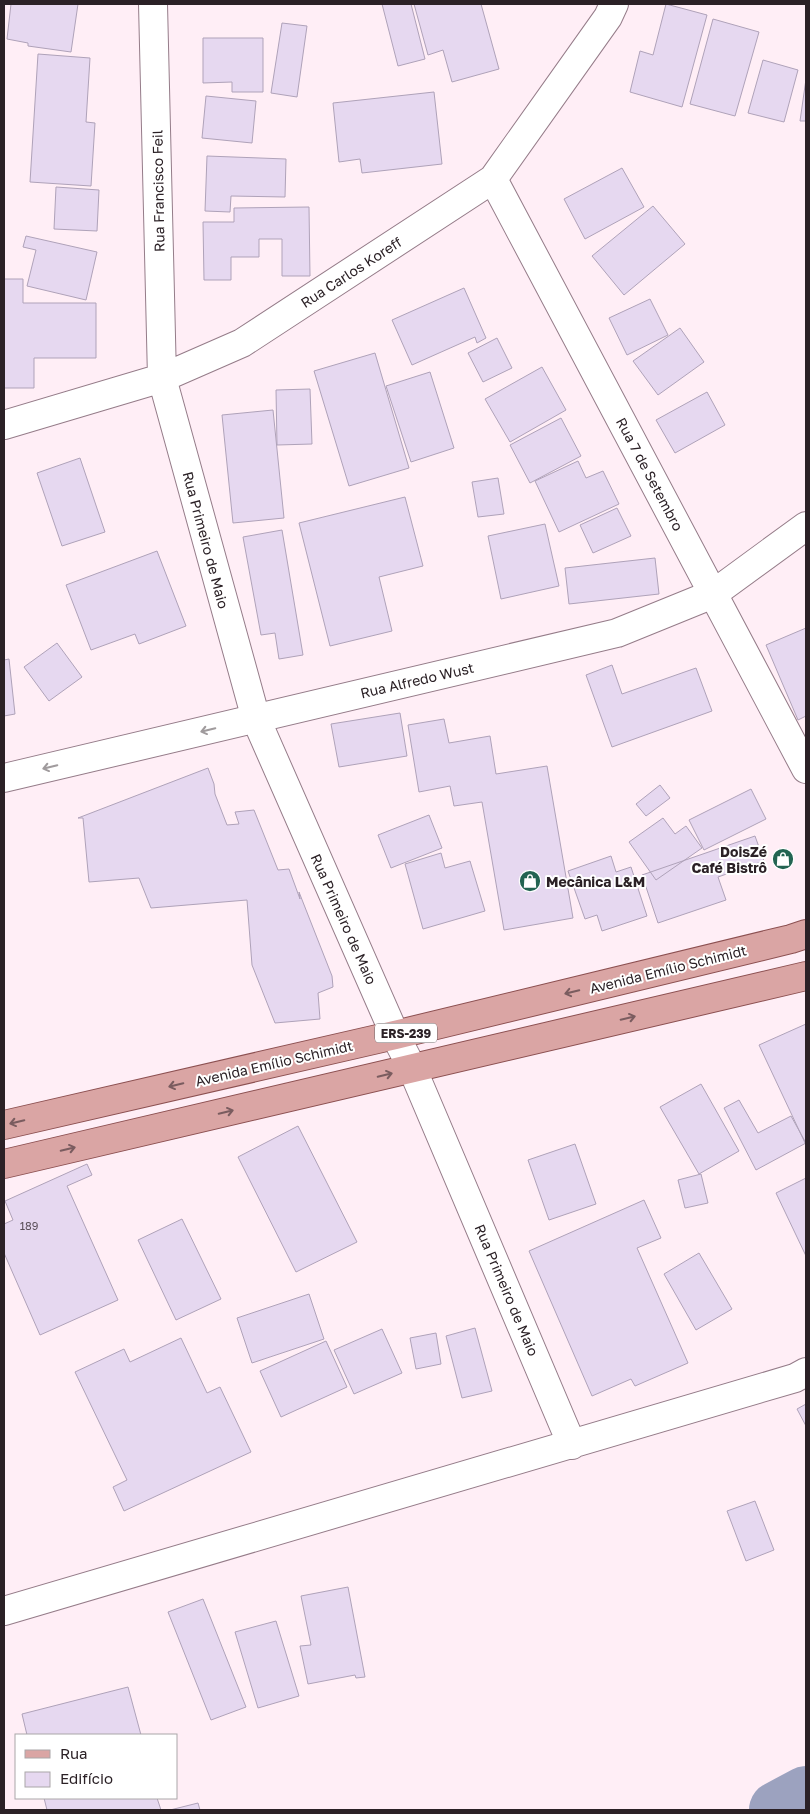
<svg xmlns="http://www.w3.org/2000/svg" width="810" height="1814" font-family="'Golos Text',sans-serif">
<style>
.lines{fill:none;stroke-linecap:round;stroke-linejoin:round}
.river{stroke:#9ca2bf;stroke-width:58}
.building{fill:#e6d8f0;stroke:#afa2b9}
.street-casing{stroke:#957c89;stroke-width:30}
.secondary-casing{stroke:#957c89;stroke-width:30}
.primary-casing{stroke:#8c5051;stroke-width:30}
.street{stroke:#fff;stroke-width:28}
.secondary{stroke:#fff;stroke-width:28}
.primary{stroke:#daa5a4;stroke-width:28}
.oneway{stroke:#a09b9d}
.oneway2{stroke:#7a5c5f}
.labels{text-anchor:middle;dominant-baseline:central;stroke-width:4;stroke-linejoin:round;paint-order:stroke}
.number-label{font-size:11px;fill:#5a4f58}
.shield{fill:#fff;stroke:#6b6467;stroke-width:1}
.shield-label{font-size:12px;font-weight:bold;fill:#2b2126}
.street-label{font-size:14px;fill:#2b2126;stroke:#fff}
.poi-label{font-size:14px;font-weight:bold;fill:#2b2126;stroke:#fff;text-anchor:end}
</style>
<rect width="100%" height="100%" fill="#ffeef6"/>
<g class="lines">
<!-- river -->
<path class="river" d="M 778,1810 L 806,1795"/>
</g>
<!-- building -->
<path class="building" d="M 11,4 L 78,4 L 71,52 L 28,46 L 28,43 L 7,39 Z
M 382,4 L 411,4 L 425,59 L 398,66 Z
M 414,4 L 481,4 L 499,69 L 452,82 L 443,50 L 428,55 Z
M 666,4 L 707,15 L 682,107 L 630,92 L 640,51 L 653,55 Z
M 713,19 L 759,32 L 735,116 L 690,104 Z
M 282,23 L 307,26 L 297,97 L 271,93 Z
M 203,38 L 263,38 L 263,92 L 232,92 L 232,82 L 203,83 Z
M 38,54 L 90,58 L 86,122 L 95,123 L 91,186 L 30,182 Z
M 763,60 L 798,70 L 784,122 L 748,113 Z
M 806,79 L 806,121 L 800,121 Z
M 434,92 L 442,164 L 362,173 L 360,159 L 339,162 L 333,103 Z
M 206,96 L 256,101 L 252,143 L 202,138 Z
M 207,156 L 286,159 L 285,197 L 231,196 L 230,212 L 205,211 Z
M 622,168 L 644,207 L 585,239 L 564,199 Z
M 56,187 L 99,190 L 97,231 L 54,229 Z
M 653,206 L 685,244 L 624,295 L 592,256 Z
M 309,207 L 310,276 L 282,276 L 282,239 L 259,239 L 259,257 L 231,257 L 231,280 L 204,280 L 203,222 L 234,222 L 234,208 Z
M 26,236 L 97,252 L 86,300 L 27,286 L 36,250 L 23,247 Z
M 4,279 L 23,279 L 23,303 L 96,303 L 96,358 L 34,358 L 34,388 L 4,388 Z
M 464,288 L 486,338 L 477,343 L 475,337 L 412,365 L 392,320 Z
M 650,299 L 668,335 L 627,355 L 609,318 Z
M 680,328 L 704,362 L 658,395 L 633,361 Z
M 497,338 L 512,368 L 483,382 L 468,353 Z
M 375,353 L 409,468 L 349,486 L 314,371 Z
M 542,367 L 566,410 L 510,442 L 485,399 Z
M 430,372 L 454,448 L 411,462 L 386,386 Z
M 310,389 L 312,444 L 277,445 L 276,390 Z
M 707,392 L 725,425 L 675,453 L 656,420 Z
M 273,410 L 284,518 L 233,523 L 222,415 Z
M 561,418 L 581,456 L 530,483 L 510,445 Z
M 80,458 L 105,532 L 62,546 L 37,473 Z
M 578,461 L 586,478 L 603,471 L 619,504 L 559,532 L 535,481 Z
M 498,478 L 504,514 L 478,517 L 472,482 Z
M 405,497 L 423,566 L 379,577 L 392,631 L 330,646 L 299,523 Z
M 617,508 L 631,536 L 593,553 L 580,525 Z
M 545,524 L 559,586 L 501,599 L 488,536 Z
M 282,530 L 303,655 L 279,659 L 275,633 L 261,635 L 243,537 Z
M 157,551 L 186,626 L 139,644 L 135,634 L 91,650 L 66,585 Z
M 655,558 L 659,594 L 569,604 L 565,568 Z
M 806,628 L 806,716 L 798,720 L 766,645 Z
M 57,643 L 82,677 L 49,701 L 24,667 Z
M 9,659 L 15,714 L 4,716 L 4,660 Z
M 612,665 L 622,694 L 696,668 L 712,711 L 612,747 L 586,675 Z
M 400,713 L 407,756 L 339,767 L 331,724 Z
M 444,719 L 449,743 L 490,736 L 496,774 L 547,766 L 573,918 L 504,930 L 482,802 L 454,806 L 450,786 L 419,792 L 408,725 Z
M 208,768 L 214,784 L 215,794 L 227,825 L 239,824 L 235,812 L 254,810 L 278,870 L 289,869 L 300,899 L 299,892 L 332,976 L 333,987 L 318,993 L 320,1019 L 275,1023 L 252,965 L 247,900 L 151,908 L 139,878 L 89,882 L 83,818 L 78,818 Z
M 660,785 L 670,798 L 646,816 L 636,804 Z
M 751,789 L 766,819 L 704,850 L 689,820 Z
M 429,815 L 442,848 L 391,868 L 378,835 Z
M 663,818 L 675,834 L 686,826 L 702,848 L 656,880 L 629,842 Z
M 755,836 L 764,861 L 718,877 L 726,900 L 658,923 L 642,875 Z
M 441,853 L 445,868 L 470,861 L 485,911 L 423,929 L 405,864 Z
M 611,856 L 616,872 L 631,867 L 647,916 L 602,931 L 597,915 L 585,919 L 568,871 Z
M 806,1024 L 806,1145 L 759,1045 Z
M 701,1084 L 739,1151 L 699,1174 L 660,1107 Z
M 739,1100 L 758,1133 L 791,1116 L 806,1143 L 756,1170 L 724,1108 Z
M 298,1126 L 357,1242 L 296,1272 L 238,1157 Z
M 575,1144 L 596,1204 L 549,1220 L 528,1160 Z
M 87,1164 L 92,1175 L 67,1186 L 118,1300 L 40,1335 L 4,1253 L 4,1224 L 13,1220 L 5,1201 Z
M 701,1174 L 708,1203 L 685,1208 L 678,1180 Z
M 806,1178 L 806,1256 L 776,1193 Z
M 644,1200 L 661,1238 L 637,1248 L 688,1363 L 635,1386 L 631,1379 L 592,1396 L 529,1251 Z
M 182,1219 L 221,1299 L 176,1320 L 138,1240 Z
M 699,1253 L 732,1309 L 696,1330 L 664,1274 Z
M 309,1294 L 324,1339 L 252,1363 L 237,1318 Z
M 475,1328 L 492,1391 L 462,1398 L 446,1336 Z
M 382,1329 L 402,1373 L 354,1394 L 334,1350 Z
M 436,1333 L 441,1364 L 416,1369 L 410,1338 Z
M 181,1338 L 207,1393 L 220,1387 L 251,1452 L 124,1511 L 113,1487 L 127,1480 L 75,1372 L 124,1349 L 130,1362 Z
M 326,1341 L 347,1387 L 281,1417 L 260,1371 Z
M 806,1404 L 806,1426 L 797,1409 Z
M 755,1501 L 774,1550 L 746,1561 L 727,1511 Z
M 348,1587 L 365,1677 L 356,1678 L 355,1675 L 308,1684 L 300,1646 L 311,1645 L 301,1596 Z
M 203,1599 L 246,1707 L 211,1720 L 168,1612 Z
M 276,1621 L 299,1696 L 258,1708 L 235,1632 Z
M 128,1687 L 141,1735 L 27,1735 L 22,1714 Z
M 44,1798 L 157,1798 L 161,1810 L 47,1810 Z
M 198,1803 L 200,1810 L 170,1810 Z"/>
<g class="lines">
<!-- street casing -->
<g class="street-casing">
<path id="street" d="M 153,4 L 162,378 L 256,719
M 493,179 L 806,769
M 4,425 L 162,378 L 242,343 L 493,179 L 608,17 L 614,4"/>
</g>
<!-- secondary casing -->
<g class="secondary-casing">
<path id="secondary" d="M 256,719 L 395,1035 L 412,1068 L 572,1445
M 4,778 L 617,633 L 713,594 L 806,526
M 4,1611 L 795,1378 L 806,1372"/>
</g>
<!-- primary casing -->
<g class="primary-casing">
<path id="primary" d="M 4,1125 L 395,1035 L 791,939 L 806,934
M 4,1164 L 806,976"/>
</g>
<!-- street -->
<use href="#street" class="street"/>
<!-- secondary -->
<use href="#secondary" class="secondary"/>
<!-- primary -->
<use href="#primary" class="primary"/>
</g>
<!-- one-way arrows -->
<defs><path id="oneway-shaft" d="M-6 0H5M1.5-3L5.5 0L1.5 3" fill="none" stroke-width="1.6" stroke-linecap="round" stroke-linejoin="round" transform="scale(1.25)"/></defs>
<g class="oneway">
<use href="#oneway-shaft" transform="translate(208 730) rotate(167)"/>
<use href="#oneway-shaft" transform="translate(50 767) rotate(167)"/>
</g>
<g class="oneway2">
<use href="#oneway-shaft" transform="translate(572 992) rotate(166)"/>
<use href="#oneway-shaft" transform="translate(628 1018) rotate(-13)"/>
<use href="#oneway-shaft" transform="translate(385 1075) rotate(-13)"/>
<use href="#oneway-shaft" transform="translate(176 1085) rotate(167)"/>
<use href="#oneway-shaft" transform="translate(226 1112) rotate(-13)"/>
<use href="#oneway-shaft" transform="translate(17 1122) rotate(167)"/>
<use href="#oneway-shaft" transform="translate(68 1149) rotate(-13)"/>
</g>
<!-- icons -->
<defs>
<g id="shop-disc" transform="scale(1.125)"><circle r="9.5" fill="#236452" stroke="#fff"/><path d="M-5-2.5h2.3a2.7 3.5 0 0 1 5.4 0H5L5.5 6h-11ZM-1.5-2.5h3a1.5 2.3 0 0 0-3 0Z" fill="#fff"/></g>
</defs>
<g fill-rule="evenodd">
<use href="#shop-disc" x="783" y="859"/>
<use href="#shop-disc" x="530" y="881"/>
</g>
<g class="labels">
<!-- number labels -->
<g class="number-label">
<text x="29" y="1225">189</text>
</g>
<!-- shield labels -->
<rect class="shield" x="375" y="1023.5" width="62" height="19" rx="4"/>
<g class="shield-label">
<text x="406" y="1033">ERS-239</text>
</g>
<!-- street labels -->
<g class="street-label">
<text transform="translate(158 191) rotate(-91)">Rua Francisco Feil</text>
<text transform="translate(351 272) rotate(-33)">Rua Carlos Koreff</text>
<text transform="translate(650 474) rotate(62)">Rua 7 de Setembro</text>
<text transform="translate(206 540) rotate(75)">Rua Primeiro de Maio</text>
<text transform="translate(417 680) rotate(-13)">Rua Alfredo Wust</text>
<text transform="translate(344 919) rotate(66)">Rua Primeiro de Maio</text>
<text transform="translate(668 969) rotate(-14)">Avenida Emílio Schimidt</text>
<text transform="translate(274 1063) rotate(-13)">Avenida Emílio Schimidt</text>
<text transform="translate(507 1290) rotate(67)">Rua Primeiro de Maio</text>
</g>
<!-- poi labels -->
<g class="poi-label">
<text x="767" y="851">DoisZé<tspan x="767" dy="16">Café Bistrô</tspan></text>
<text x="546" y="881" text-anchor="start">Mecânica L&amp;M</text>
</g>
</g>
<!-- border -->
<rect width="810" height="1814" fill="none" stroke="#2b2126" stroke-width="10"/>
<!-- legend -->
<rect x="15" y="1734" width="162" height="65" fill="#ffffff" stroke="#aaa6a8"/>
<rect x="25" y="1750" width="25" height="8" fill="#daa5a4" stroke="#aaa6a8"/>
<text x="60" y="1759" font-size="15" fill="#2b2126">Rua</text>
<rect x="25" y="1772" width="25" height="15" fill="#e6d8f0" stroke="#aaa6a8"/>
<text x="60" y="1784" font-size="15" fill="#2b2126">Edifício</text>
</svg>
